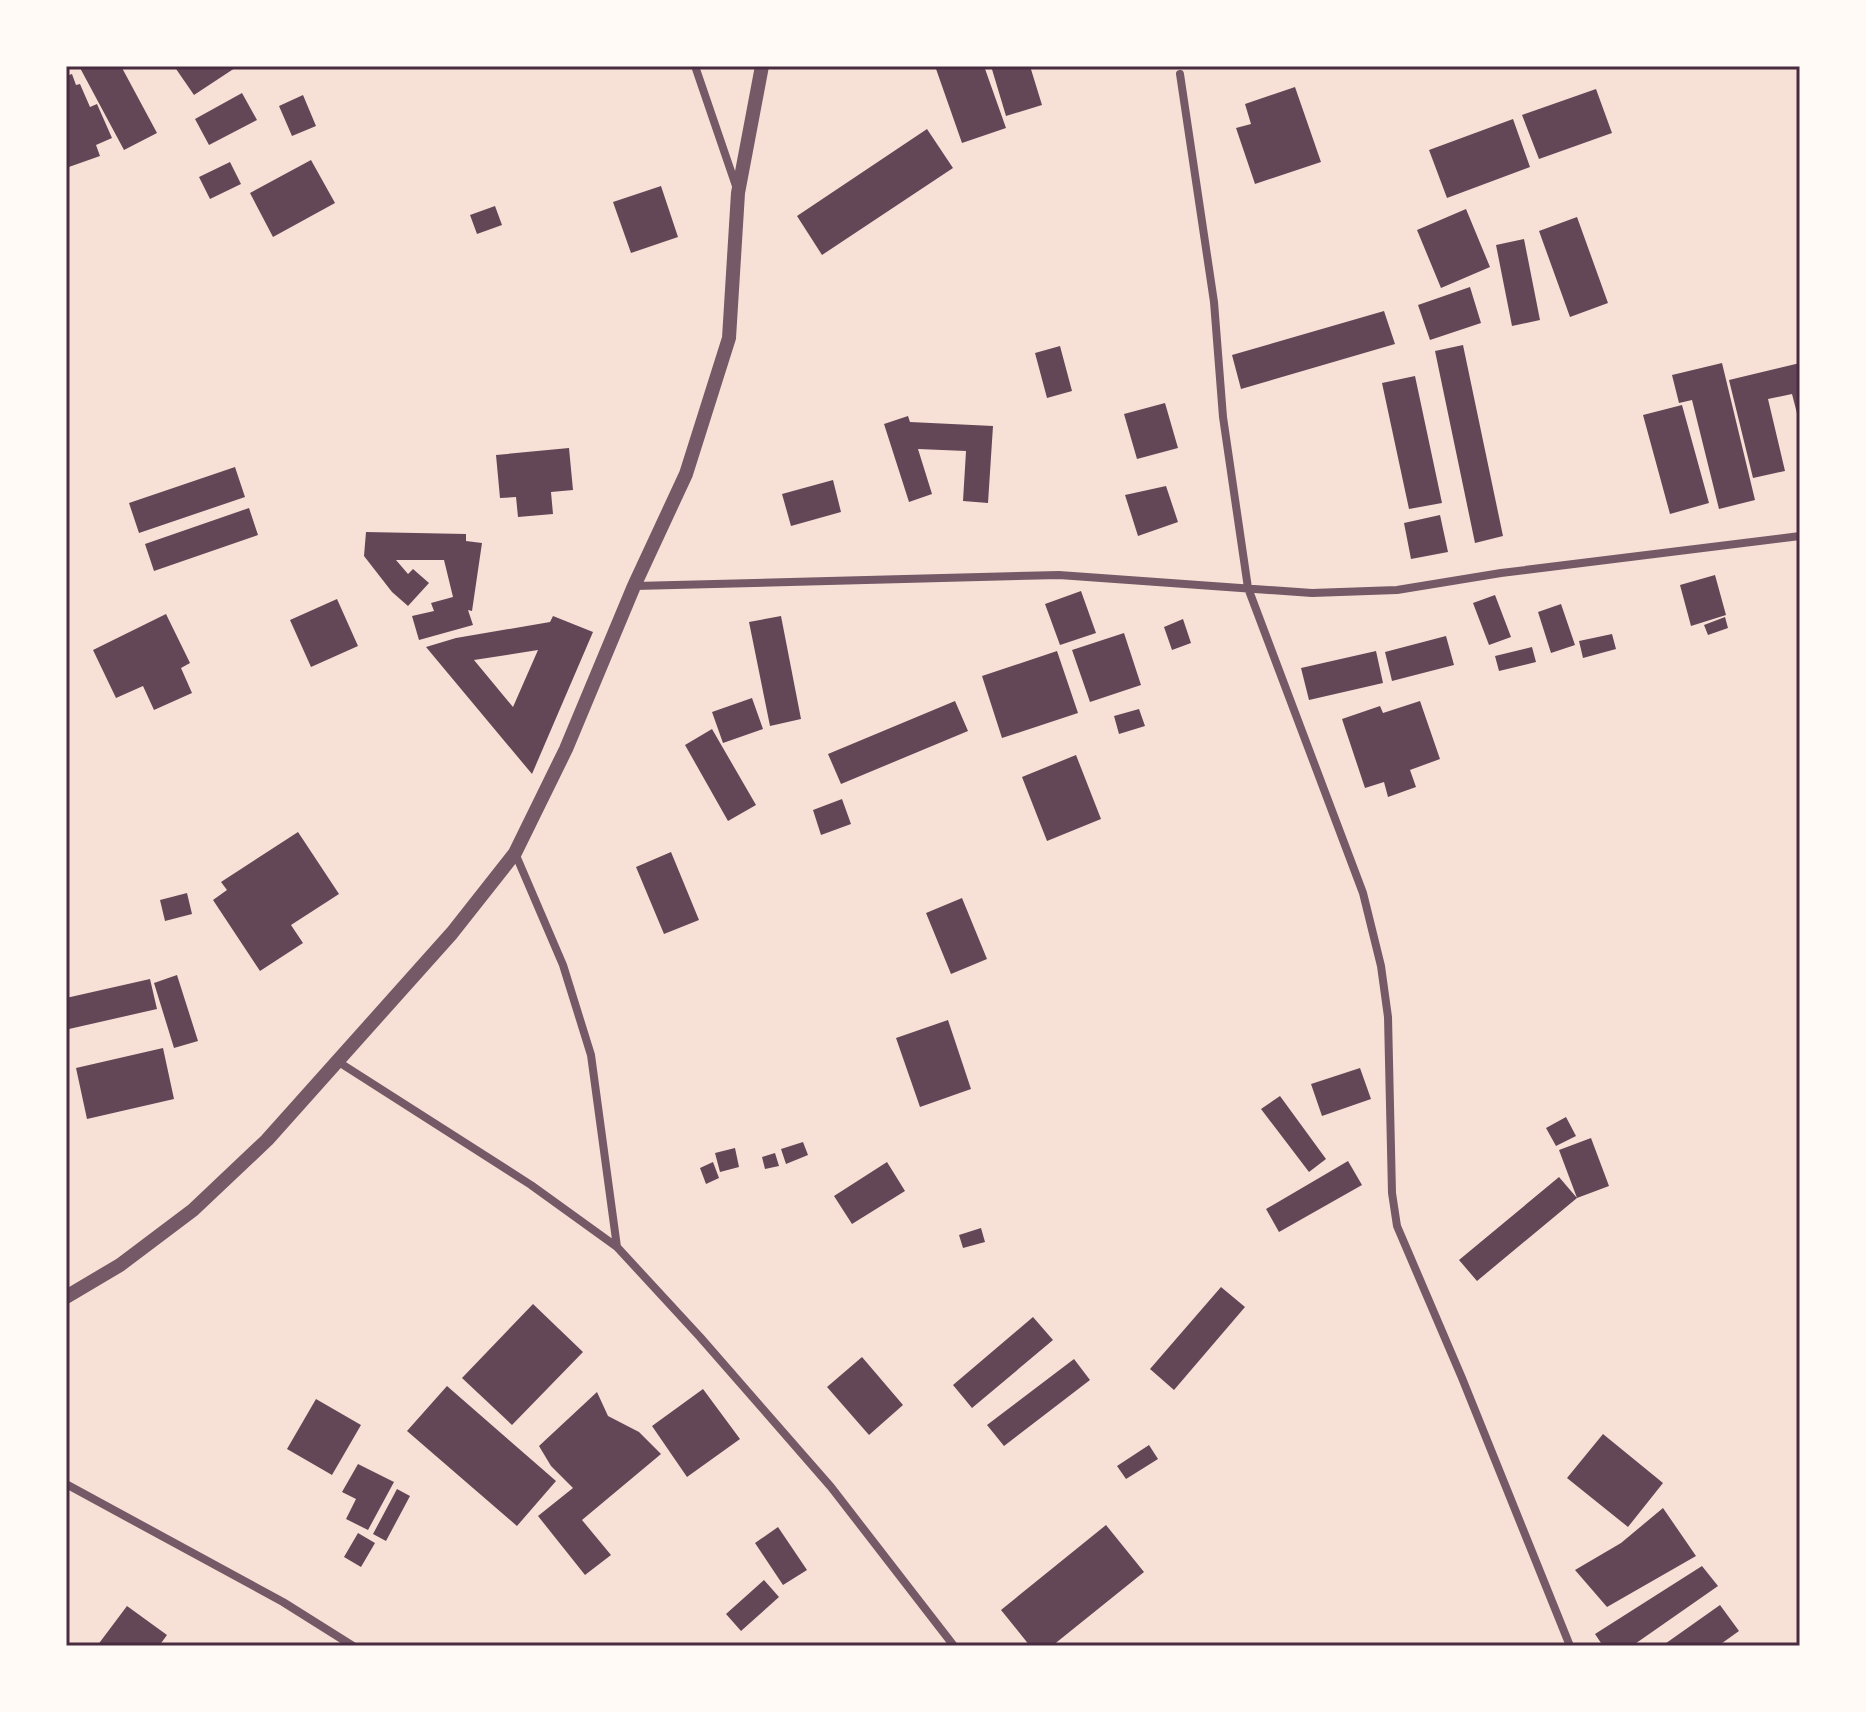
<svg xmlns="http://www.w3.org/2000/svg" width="1866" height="1712" font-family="Manrope,sans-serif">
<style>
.building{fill:#644757;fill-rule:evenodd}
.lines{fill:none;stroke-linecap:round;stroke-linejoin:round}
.minor{stroke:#755966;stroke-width:8}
.tertiary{stroke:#755966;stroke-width:14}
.neatline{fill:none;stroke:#4a2c40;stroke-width:3}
</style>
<rect width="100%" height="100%" fill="#f7e1d7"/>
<!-- building -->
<path class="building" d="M 79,66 L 121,66 L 157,133 L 124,150 Z
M 174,66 L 238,66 L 194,95 Z
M 935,66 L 984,66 L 1006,128 L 962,143 Z
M 991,66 L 1030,66 L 1042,105 L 1006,116 Z
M 72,74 L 76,85 L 80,84 L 90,107 L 97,104 L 112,138 L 96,145 L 100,156 L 66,168 L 66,76 Z
M 1295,87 L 1321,162 L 1255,184 L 1236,128 L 1251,124 L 1245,104 Z
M 1596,89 L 1612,133 L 1539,159 L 1522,115 Z
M 242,93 L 257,120 L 209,145 L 195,119 Z
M 303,95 L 316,126 L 292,136 L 279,106 Z
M 1513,119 L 1530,167 L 1447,198 L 1429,150 Z
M 927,129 L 953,168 L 822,255 L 797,216 Z
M 311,160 L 335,203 L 273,237 L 250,193 Z
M 230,162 L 241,184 L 210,199 L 199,177 Z
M 661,186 L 678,237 L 631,253 L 613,202 Z
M 495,206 L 502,225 L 477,234 L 470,215 Z
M 1466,209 L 1490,267 L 1441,288 L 1417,230 Z
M 1577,217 L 1608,303 L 1570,317 L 1539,231 Z
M 1524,239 L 1540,320 L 1512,326 L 1496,245 Z
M 1470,287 L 1481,323 L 1430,340 L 1418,305 Z
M 1384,311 L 1395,344 L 1241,389 L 1232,355 Z
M 1463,345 L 1503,536 L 1475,543 L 1435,351 Z
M 1060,346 L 1072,391 L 1047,398 L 1035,353 Z
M 1722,363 L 1755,500 L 1719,509 L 1692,400 L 1679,403 L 1672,375 Z
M 1800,363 L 1800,425 L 1792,394 L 1768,399 L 1785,471 L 1753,478 L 1729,380 Z
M 1415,376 L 1442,503 L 1409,509 L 1382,383 Z
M 1165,403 L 1178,448 L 1137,459 L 1124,414 Z
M 1682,405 L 1709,503 L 1670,514 L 1643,415 Z
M 908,416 L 910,422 L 993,426 L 988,503 L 963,501 L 966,451 L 918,449 L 932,494 L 909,502 L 884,424 Z
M 569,448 L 573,490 L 551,492 L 553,514 L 518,517 L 516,497 L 500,498 L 496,455 Z
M 235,467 L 245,497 L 139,533 L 129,503 Z
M 833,480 L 841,512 L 791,526 L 782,494 Z
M 1166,486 L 1178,522 L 1138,536 L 1125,495 Z
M 249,508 L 258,535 L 154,571 L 145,544 Z
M 1440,515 L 1448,552 L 1411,559 L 1404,523 Z
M 366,532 L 466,534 L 466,541 L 482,543 L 472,611 L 468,610 L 473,625 L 419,640 L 412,616 L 434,611 L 431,603 L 453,597 L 444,560 L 396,560 L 408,574 L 413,569 L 429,583 L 408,606 L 392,592 L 364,556 Z
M 1715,575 L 1726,615 L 1691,626 L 1680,585 Z
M 1081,591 L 1096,633 L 1060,645 L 1045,604 Z
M 1495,595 L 1511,637 L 1489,645 L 1473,603 Z
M 337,599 L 358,646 L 311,667 L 290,620 Z
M 1561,604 L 1575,645 L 1551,653 L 1538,612 Z
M 166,614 L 190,663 L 181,668 L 192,693 L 154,710 L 143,686 L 116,698 L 93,650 Z
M 553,616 L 593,632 L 532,774 L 426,647 L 456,638 L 550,622 ZM 538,650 L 513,707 L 474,660 Z
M 781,616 L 801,719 L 770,726 L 749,622 Z
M 1725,617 L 1728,628 L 1708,635 L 1704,625 Z
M 1183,619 L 1191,643 L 1172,650 L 1164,627 Z
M 1124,633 L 1141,685 L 1090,702 L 1072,650 Z
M 1612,634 L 1616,649 L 1583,658 L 1579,641 Z
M 1446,636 L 1454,665 L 1392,681 L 1385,652 Z
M 1532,647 L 1536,662 L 1499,671 L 1495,656 Z
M 1057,651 L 1078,713 L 1002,738 L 982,676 Z
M 1376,651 L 1383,683 L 1309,700 L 1301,668 Z
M 752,698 L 763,729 L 723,743 L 712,712 Z
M 955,701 L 968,731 L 841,784 L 828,754 Z
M 1420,701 L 1440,759 L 1410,770 L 1416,787 L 1388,797 L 1384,782 L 1365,788 L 1342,719 L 1380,706 L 1383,713 Z
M 1139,709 L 1145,726 L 1119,734 L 1114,716 Z
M 712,729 L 756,805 L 728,821 L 685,745 Z
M 1076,755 L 1101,819 L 1047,841 L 1022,777 Z
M 842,799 L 851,824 L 821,835 L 813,810 Z
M 298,832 L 339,894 L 291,925 L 303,943 L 260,971 L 213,900 L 227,890 L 221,882 Z
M 671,852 L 699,920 L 664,934 L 636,867 Z
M 187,893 L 192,914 L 165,921 L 160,900 Z
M 962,898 L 987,959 L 951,974 L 926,913 Z
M 177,975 L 198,1041 L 174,1048 L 154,983 Z
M 150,979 L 157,1009 L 69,1029 L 66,998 Z
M 948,1020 L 971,1089 L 920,1107 L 896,1038 Z
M 163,1048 L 174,1099 L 87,1119 L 76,1068 Z
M 1360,1068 L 1371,1099 L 1322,1116 L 1311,1084 Z
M 1280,1096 L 1326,1159 L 1309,1172 L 1261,1109 Z
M 1566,1117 L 1576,1136 L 1556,1146 L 1546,1128 Z
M 1591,1138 L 1609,1186 L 1577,1198 L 1559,1150 Z
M 803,1142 L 808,1155 L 786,1164 L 781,1149 Z
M 735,1148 L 739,1167 L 720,1172 L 715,1153 Z
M 775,1153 L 779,1166 L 765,1169 L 762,1157 Z
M 1348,1161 L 1362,1185 L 1279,1232 L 1266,1209 Z
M 713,1162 L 719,1178 L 706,1184 L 700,1168 Z
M 887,1162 L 905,1191 L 852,1224 L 834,1196 Z
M 1559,1177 L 1577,1198 L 1477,1281 L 1459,1260 Z
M 981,1228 L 985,1242 L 963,1248 L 959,1235 Z
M 1221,1287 L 1245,1307 L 1174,1390 L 1150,1369 Z
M 533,1304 L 583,1352 L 512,1425 L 462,1378 Z
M 1033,1317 L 1053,1340 L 972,1408 L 953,1385 Z
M 862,1357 L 903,1405 L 869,1435 L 827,1387 Z
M 1074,1359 L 1090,1380 L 1004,1446 L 987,1425 Z
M 447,1386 L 556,1481 L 517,1526 L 407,1431 Z
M 703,1389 L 740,1439 L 687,1477 L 652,1426 Z
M 597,1392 L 608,1416 L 639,1432 L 661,1454 L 582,1520 L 611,1555 L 585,1575 L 538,1516 L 573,1488 L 551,1466 L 539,1446 Z
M 316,1399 L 361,1425 L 332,1475 L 287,1449 Z
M 1603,1434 L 1663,1483 L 1628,1527 L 1567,1478 Z
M 1149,1445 L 1158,1459 L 1126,1479 L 1117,1466 Z
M 358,1464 L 394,1482 L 368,1530 L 346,1519 L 356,1499 L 342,1492 Z
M 397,1489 L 410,1496 L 386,1541 L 373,1534 Z
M 1663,1508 L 1696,1556 L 1607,1607 L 1575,1570 L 1621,1543 Z
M 1106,1525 L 1144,1572 L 1052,1646 L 1030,1646 L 1001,1610 Z
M 778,1527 L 807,1570 L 783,1585 L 755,1543 Z
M 358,1533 L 375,1543 L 361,1567 L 344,1557 Z
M 1702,1566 L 1718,1586 L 1632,1646 L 1603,1646 L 1595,1634 Z
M 764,1580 L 779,1597 L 741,1631 L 726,1614 Z
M 1720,1605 L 1739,1631 L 1718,1646 L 1662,1646 Z
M 127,1606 L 167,1635 L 159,1646 L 97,1646 Z"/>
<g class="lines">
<!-- minor -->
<path class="minor" d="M 695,66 L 736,186
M 1180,74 L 1214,302 L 1223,417 L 1248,588 L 1363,893 L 1381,966 L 1388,1017 L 1392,1193 L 1397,1226 L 1462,1378 L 1570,1646
M 635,586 L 1059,575 L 1312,593 L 1397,590 L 1501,573 L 1800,536
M 515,853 L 563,965 L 591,1055 L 617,1247
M 337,1061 L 531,1185 L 617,1247 L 700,1337 L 831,1487 L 954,1646
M 66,1484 L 283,1602 L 353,1646"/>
<!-- tertiary -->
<path class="tertiary" d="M 66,1297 L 120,1265 L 193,1210 L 267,1140 L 452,933 L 515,853 L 566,749 L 634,586 L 686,474 L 729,338 L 738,193 L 762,66"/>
</g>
<!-- border -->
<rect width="1866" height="1712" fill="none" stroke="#fffaf5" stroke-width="136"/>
<rect x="68" y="68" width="1730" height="1576" class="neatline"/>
</svg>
